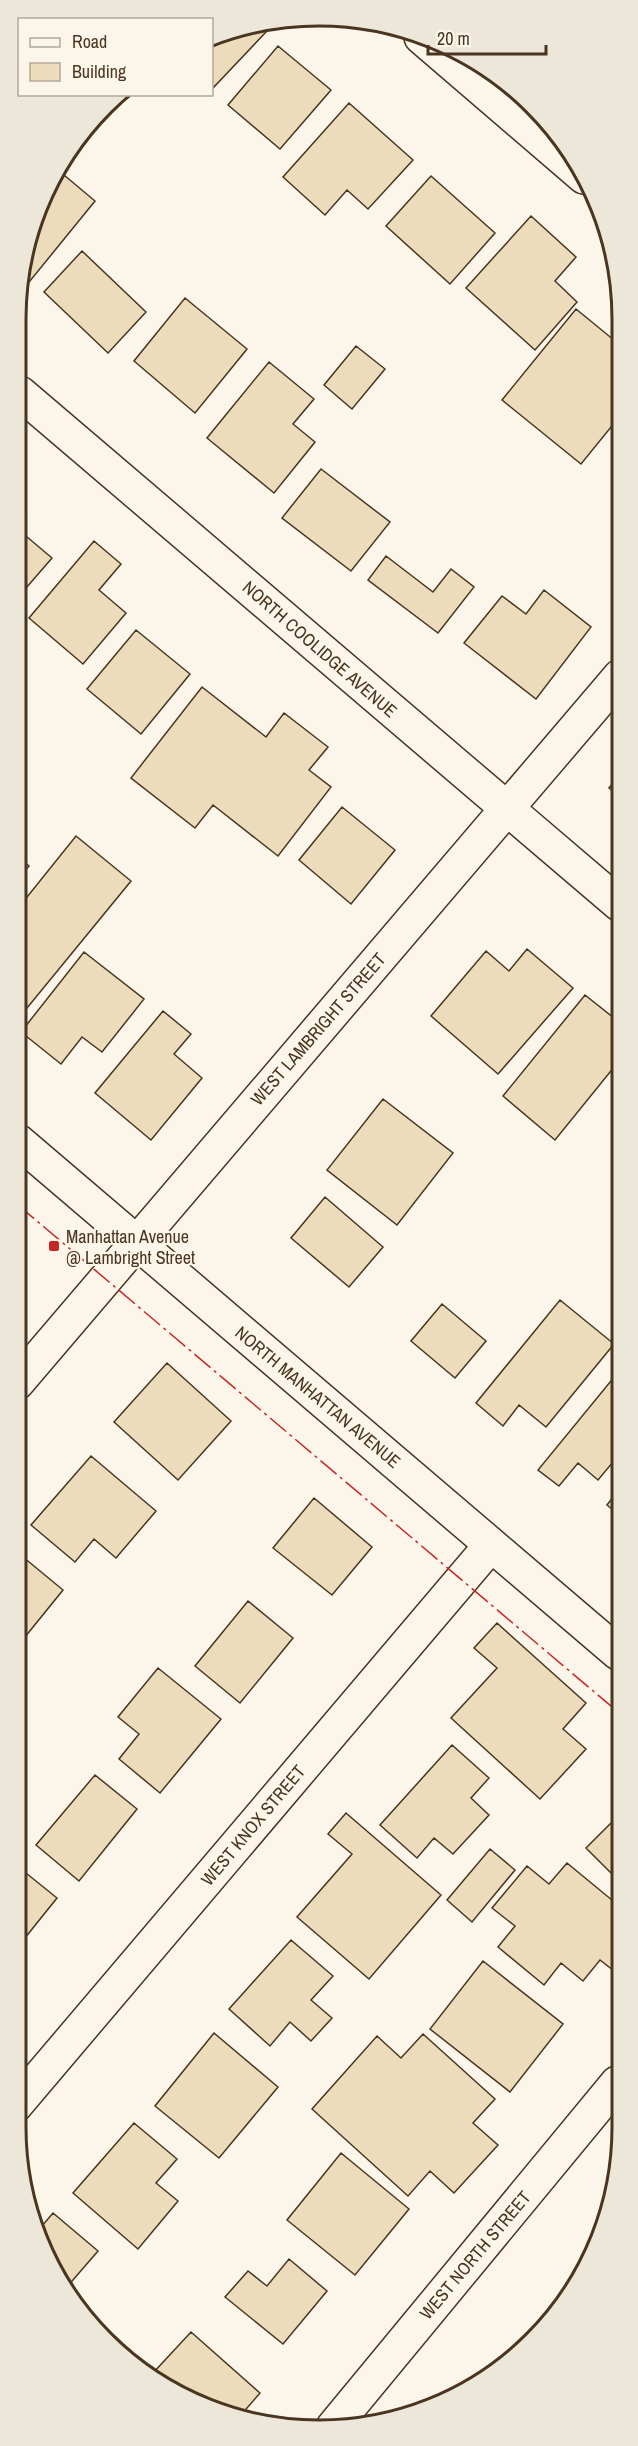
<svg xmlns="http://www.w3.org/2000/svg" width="638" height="2446" font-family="'Archivo Narrow',sans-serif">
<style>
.building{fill:#ecdcbc;stroke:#4a3520;stroke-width:1.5}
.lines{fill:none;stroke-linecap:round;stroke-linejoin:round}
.street-casing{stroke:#4a3520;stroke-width:36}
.secondary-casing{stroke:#4a3520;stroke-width:36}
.street{stroke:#fbf6e9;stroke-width:33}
.secondary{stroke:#fbf6e9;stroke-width:33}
.power{stroke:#c62828;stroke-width:1.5;stroke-dasharray:21 4.5 3 4.5;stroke-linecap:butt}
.poi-dot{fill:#c62828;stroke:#fbf6e9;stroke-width:2}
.labels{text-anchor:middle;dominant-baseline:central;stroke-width:4.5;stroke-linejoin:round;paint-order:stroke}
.street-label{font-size:18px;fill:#4a3520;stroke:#fbf6e9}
.poi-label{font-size:18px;fill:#4a3520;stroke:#fbf6e9;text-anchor:start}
.rim{fill:none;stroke:#4a3520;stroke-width:3}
</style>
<rect width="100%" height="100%" fill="#fbf6e9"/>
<!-- building -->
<path class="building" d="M 256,22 L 266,32 L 212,89 L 212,41 Z
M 278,46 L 331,90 L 280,149 L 228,105 Z
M 349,103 L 413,160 L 368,209 L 347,190 L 325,215 L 283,177 Z
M 58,170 L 95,201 L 21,292 L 21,260 Z
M 431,176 L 495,233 L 450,284 L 386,226 Z
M 531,216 L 576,257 L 555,281 L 577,302 L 535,350 L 466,288 Z
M 82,251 L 146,312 L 108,353 L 44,292 Z
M 185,298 L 247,349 L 195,413 L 134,361 Z
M 576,309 L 620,345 L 620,416 L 581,464 L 502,400 Z
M 356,346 L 385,369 L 352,409 L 324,385 Z
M 269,362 L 314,399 L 293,424 L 315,442 L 274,493 L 207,438 Z
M 321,469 L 390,522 L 351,571 L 282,518 Z
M 20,531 L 52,558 L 20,595 Z
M 94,541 L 121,564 L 99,590 L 126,613 L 83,664 L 29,618 Z
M 386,556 L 433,592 L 451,569 L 474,587 L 438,633 L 368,580 Z
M 544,590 L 591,627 L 536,699 L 464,643 L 502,596 L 526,614 Z
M 136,630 L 190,674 L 141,734 L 87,689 Z
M 202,687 L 266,737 L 284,713 L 328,747 L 309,770 L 331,787 L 278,856 L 213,805 L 195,828 L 131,778 Z
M 620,774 L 620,797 L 609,788 Z
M 342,807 L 395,850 L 351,904 L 299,860 Z
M 76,836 L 131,881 L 18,1019 L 19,907 Z
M 19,857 L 29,866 L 19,877 Z
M 527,949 L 573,988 L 498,1074 L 431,1016 L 486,951 L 509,971 Z
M 84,952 L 144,999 L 102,1052 L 82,1037 L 61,1064 L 21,1032 Z
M 585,995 L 619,1022 L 619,1061 L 555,1140 L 503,1096 Z
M 163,1011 L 191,1034 L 174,1054 L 202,1078 L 151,1140 L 95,1093 Z
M 383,1099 L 453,1153 L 397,1225 L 327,1170 Z
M 325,1197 L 383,1247 L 349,1287 L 291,1238 Z
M 560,1300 L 614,1344 L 546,1427 L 519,1405 L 503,1426 L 476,1403 Z
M 442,1304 L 486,1341 L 455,1378 L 411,1341 Z
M 167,1363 L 231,1421 L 178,1480 L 114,1422 Z
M 615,1376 L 619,1379 L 618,1456 L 598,1480 L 578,1463 L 559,1486 L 538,1470 Z
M 91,1456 L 156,1511 L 116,1558 L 94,1539 L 75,1562 L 31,1525 Z
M 618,1491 L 618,1514 L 607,1505 Z
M 314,1498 L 372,1547 L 332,1595 L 273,1548 Z
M 17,1552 L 63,1590 L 16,1648 Z
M 248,1601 L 293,1638 L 240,1703 L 195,1666 Z
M 497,1623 L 586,1703 L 563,1729 L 586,1749 L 540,1799 L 451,1718 L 497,1668 L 474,1648 Z
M 158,1668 L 221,1719 L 160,1793 L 119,1759 L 139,1734 L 118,1717 Z
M 452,1745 L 489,1778 L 471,1798 L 489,1815 L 453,1854 L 434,1838 L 417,1858 L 380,1825 Z
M 95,1775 L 137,1809 L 79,1881 L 36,1845 Z
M 346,1813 L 441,1895 L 369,1979 L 297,1917 L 352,1854 L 328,1834 Z
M 618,1816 L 618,1880 L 586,1848 Z
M 490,1849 L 515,1870 L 472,1922 L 447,1900 Z
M 567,1863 L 618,1905 L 618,1974 L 600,1960 L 583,1981 L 561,1963 L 544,1985 L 498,1947 L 515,1926 L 492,1908 L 527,1866 L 549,1884 Z
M 16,1865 L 57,1898 L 16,1949 Z
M 291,1940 L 333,1976 L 311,2000 L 332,2018 L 311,2041 L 290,2022 L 270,2046 L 229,2009 Z
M 483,1961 L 563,2024 L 510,2092 L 430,2029 Z
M 214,2033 L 278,2087 L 219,2158 L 155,2106 Z
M 423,2034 L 495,2099 L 473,2123 L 498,2145 L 454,2193 L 430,2171 L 408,2196 L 312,2109 L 377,2036 L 401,2058 Z
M 134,2123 L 177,2159 L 156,2183 L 178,2201 L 138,2249 L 73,2193 Z
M 341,2153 L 409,2209 L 355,2275 L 287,2220 Z
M 53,2213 L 98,2251 L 66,2288 L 38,2243 L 36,2233 Z
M 289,2259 L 327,2291 L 283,2344 L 225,2297 L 248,2271 L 267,2286 Z
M 191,2332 L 260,2393 L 241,2415 L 185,2400 L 153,2373 Z"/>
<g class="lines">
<!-- street casing -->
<g class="street-casing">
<path id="street" d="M 421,37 L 584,177
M 20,393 L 619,904
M 17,1383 L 620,676
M 15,2106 L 491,1545
M 333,2427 L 617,2083"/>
</g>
<!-- secondary casing -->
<g class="secondary-casing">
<path id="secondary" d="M 18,1141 L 618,1653"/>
</g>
<!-- street -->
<use href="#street" class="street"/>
<!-- secondary -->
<use href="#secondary" class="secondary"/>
<!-- power -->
<path class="power" d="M 18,1205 L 618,1712"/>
</g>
<!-- markers -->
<rect class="poi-dot" x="48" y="1240" width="12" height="12" rx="3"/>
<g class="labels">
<!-- street labels -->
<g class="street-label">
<text transform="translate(320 649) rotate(41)">NORTH COOLIDGE AVENUE</text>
<text transform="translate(318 1029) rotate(-49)">WEST LAMBRIGHT STREET</text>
<text transform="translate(318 1397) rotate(40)">NORTH MANHATTAN AVENUE</text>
<text transform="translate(253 1825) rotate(-50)">WEST KNOX STREET</text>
<text transform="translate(475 2255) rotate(-50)">WEST NORTH STREET</text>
</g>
<!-- poi labels -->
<g class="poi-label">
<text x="66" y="1236">Manhattan Avenue<tspan x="66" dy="21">@ Lambright Street</tspan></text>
</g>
</g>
<!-- crop -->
<path d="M0 0H638V2446H0ZM319 26H319A293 293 0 0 1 612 319V2127A293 293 0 0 1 319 2420H319A293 293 0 0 1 26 2127V319A293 293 0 0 1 319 26Z" fill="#ede7d9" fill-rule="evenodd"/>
<path class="rim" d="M319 26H319A293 293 0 0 1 612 319V2127A293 293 0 0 1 319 2420H319A293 293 0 0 1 26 2127V319A293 293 0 0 1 319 26Z"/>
<!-- legend -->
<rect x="18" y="18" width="195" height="78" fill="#fbf6e9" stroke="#b4a999" stroke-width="1.5"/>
<rect x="30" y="38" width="30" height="9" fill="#fbf6e9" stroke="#b4a999" stroke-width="1.5"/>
<text x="72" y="48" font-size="18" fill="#4a3520">Road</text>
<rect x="30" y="63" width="30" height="18" fill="#ecdcbc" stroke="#b4a999" stroke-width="1.5"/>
<text x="72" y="78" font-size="18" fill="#4a3520">Building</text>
<!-- scale -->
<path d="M428 45v9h118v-9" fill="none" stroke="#4a3520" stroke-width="3"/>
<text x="437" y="45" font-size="18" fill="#4a3520" stroke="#fbf6e9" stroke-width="4.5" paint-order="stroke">20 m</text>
</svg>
